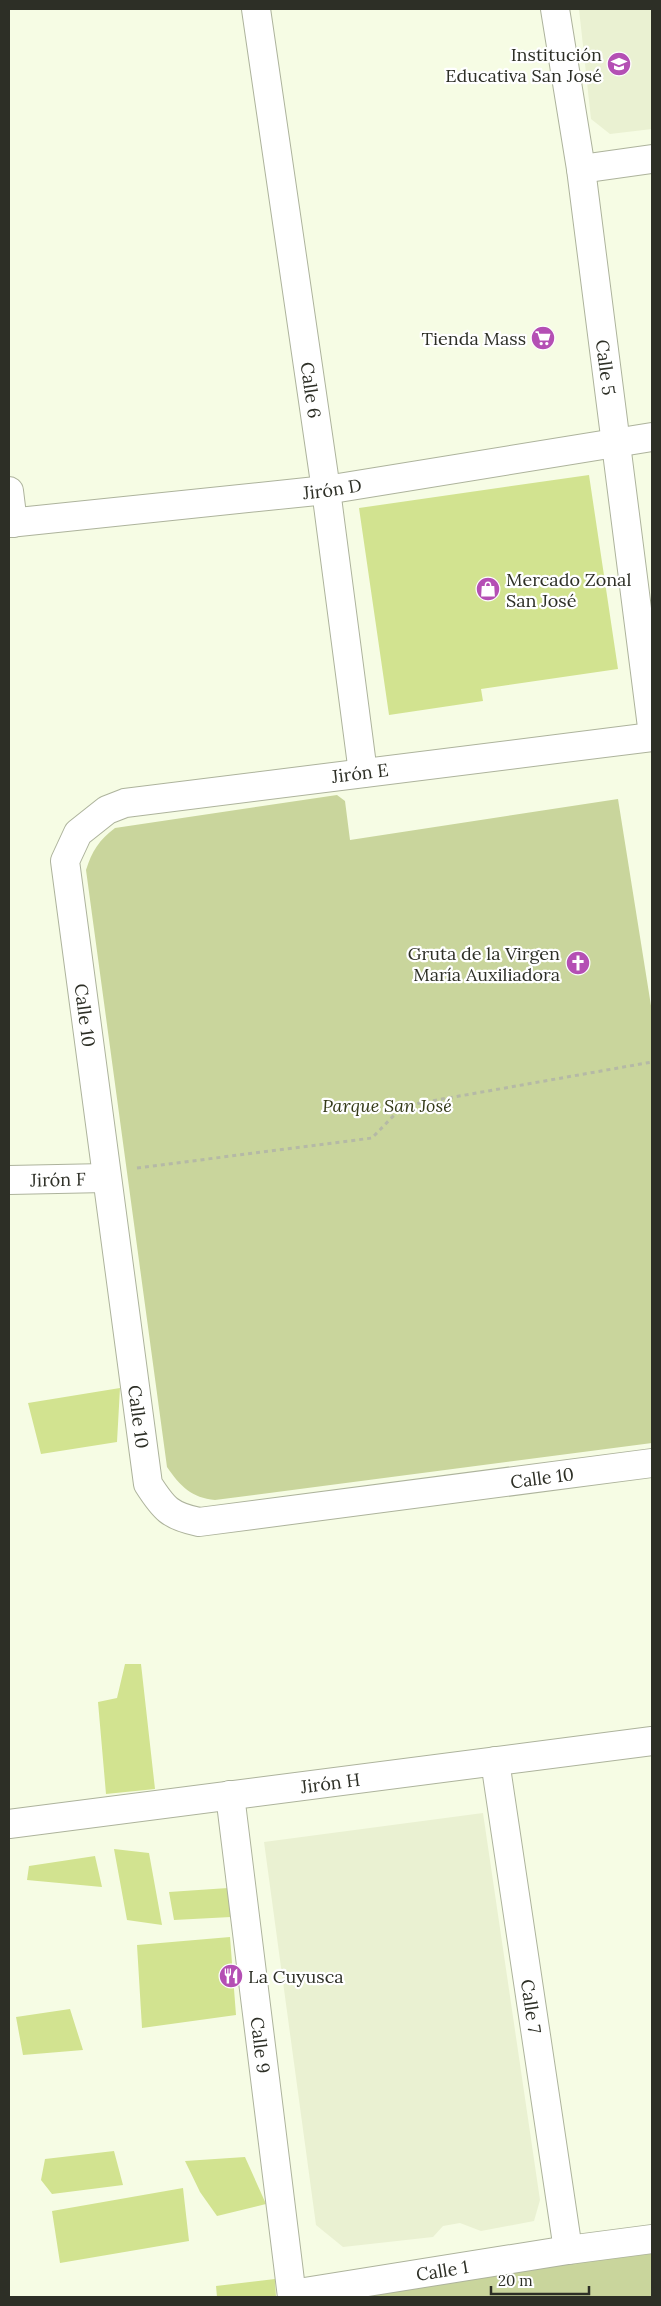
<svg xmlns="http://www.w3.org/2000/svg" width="661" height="2306" font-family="Lora,serif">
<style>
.built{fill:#eaf1d2}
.green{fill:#c9d59c}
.building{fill:#d2e390}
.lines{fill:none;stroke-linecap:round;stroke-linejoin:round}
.minor-casing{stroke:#adb39c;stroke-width:30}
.path{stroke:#b5b9a6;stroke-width:3;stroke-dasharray:4 4;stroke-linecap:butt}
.minor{stroke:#fff;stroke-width:28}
.labels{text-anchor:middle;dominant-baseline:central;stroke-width:4.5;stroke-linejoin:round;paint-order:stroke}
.poi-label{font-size:18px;fill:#2d2f26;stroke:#fff;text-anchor:end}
.street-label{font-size:18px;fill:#2d2f26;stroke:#fff}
.park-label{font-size:18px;font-style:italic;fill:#343a18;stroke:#fff}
</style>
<rect width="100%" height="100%" fill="#f6fce4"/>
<!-- built -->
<path class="built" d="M 579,9 L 652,9 L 652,129 L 610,134 L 591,119 Z
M 483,1813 L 540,2200 L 534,2221 L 481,2231 L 460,2223 L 443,2226 L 433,2237 L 343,2247 L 316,2225 L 264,1842 Z"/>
<!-- green -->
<path class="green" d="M 337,795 L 345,801 L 350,840 L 618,799 L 652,1012 L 652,1443 L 215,1500 C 192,1498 180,1486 167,1467 L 86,870 C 92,851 99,840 115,828 Z
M 652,2252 L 652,2297 L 325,2297 Z"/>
<!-- building -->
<path class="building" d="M 589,475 L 618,669 L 481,689 L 483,701 L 389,715 L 359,508 Z
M 120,1388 L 117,1442 L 41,1454 L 28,1403 Z
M 125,1664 L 141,1664 L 155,1789 L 106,1794 L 98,1702 L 117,1698 Z
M 114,1849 L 149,1853 L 162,1925 L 127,1920 Z
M 95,1856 L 102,1887 L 27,1880 L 29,1866 Z
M 228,1888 L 231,1917 L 174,1920 L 169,1892 Z
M 230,1937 L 236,2015 L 142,2028 L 137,1945 Z
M 70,2009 L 83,2050 L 23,2055 L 16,2017 Z
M 114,2151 L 123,2185 L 52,2194 L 41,2180 L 45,2159 Z
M 245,2157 L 266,2204 L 217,2216 L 200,2192 L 185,2161 Z
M 183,2188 L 189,2241 L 60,2263 L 52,2211 Z
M 275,2279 L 276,2297 L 217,2297 L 216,2286 Z"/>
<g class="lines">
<!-- minor casing -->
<g class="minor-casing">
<g id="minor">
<path id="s1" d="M 256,9 L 326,490 L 363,773"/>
<path id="s2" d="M 555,9 L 581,169 L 652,727"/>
<path d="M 581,169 L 652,159"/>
<path d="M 9,491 L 13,523"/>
<path id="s3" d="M 9,523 L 326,490 L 652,437"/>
<path id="s4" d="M 652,737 L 125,803 L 107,810 L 78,833 L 65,861 L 148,1484 C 164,1509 170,1516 199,1522 L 652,1463"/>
<path id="s5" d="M 9,1180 L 106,1178"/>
<path id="s6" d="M 495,1761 L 568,2250"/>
<path id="s7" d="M 230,1795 L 292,2297"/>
<path id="s8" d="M 9,1824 L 652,1741"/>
<path id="s9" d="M 292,2294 L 568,2250 L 652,2239"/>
</g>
</g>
<!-- path -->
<path class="path" d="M 137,1168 L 372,1138 L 403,1106 L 652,1062"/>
<!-- minor -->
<use href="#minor" class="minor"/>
</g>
<!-- icons -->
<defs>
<g id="school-disc" transform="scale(1.25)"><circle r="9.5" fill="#b44fb4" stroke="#fff"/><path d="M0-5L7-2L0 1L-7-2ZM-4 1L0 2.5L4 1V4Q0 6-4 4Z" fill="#fff"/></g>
<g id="supermarket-disc" transform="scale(1.25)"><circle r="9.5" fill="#b44fb4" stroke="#fff"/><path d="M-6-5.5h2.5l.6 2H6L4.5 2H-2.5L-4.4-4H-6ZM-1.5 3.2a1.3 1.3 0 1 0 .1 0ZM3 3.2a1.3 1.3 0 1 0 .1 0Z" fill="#fff"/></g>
<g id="shop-disc" transform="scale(1.25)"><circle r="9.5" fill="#b44fb4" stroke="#fff"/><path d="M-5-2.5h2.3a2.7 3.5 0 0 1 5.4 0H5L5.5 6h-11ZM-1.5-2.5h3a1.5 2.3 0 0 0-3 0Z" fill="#fff"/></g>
<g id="church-disc" transform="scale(1.25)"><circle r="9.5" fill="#b44fb4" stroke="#fff"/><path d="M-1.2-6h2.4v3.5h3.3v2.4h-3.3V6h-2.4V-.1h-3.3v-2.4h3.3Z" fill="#fff"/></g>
<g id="restaurant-disc" transform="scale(1.25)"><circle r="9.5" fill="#b44fb4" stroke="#fff"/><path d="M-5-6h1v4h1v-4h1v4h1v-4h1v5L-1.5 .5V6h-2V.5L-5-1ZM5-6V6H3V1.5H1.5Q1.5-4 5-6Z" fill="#fff"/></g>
</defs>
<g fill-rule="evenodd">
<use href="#school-disc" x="619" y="64"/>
<use href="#supermarket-disc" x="543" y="338"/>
<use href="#shop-disc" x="488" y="589"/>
<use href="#church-disc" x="578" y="963"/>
<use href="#restaurant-disc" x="231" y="1976"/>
</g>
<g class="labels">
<!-- poi labels -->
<g class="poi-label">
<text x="602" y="54">Institución<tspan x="602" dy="21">Educativa San José</tspan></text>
<text x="526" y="338">Tienda Mass</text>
<text x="506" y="579" text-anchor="start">Mercado Zonal<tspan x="506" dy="21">San José</tspan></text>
<text x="560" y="953">Gruta de la Virgen<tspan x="560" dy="21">María Auxiliadora</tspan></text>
<text x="248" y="1976" text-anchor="start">La Cuyusca</text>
</g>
<!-- street labels -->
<g class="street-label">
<text stroke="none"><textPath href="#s2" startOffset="362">Calle 5</textPath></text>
<text stroke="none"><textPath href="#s1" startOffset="385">Calle 6</textPath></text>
<text stroke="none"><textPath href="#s3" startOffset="325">Jirón D</textPath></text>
<text transform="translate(360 773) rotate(-7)">Jirón E</text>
<text stroke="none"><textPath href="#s4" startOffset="774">Calle 10</textPath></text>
<text stroke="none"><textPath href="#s5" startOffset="49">Jirón F</textPath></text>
<text stroke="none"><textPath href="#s4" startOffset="1179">Calle 10</textPath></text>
<text stroke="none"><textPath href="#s4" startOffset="1659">Calle 10</textPath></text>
<text stroke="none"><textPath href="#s8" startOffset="324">Jirón H</textPath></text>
<text stroke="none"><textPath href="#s6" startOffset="248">Calle 7</textPath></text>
<text stroke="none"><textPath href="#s7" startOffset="252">Calle 9</textPath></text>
<text stroke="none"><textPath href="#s9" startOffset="152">Calle 1</textPath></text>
</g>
<!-- park labels -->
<g class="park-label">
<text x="387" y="1105">Parque San José</text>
</g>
</g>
<!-- border -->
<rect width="661" height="2306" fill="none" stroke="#2d2f26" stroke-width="20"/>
<!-- scale -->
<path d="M491 2286v8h98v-8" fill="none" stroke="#2d2f26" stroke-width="2.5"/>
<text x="498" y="2286" font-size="15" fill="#2d2f26" stroke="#ffffff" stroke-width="4" paint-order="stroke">20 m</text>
</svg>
